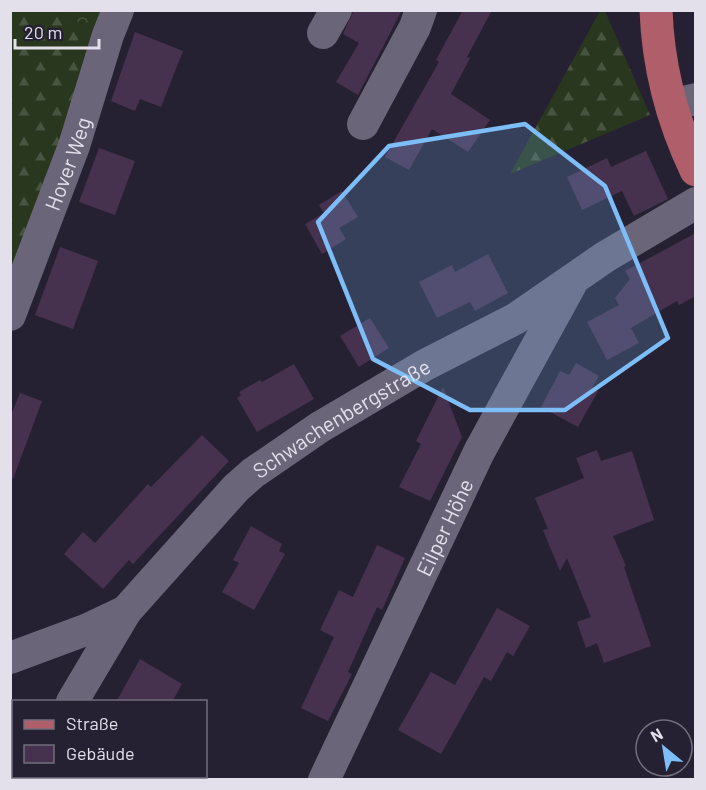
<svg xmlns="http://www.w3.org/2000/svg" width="706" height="790" font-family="Barlow,sans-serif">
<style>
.forest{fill:url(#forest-firs)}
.park{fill:url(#park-crowns)}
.building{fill:#46324f}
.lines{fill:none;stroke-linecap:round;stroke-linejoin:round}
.street{stroke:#6a6579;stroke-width:32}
.primary{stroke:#b05e69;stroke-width:33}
.marked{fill:#7dbef9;fill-opacity:0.2;stroke:#7dbef9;stroke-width:4.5;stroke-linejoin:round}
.labels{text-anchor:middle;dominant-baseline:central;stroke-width:5;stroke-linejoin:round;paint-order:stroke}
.street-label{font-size:21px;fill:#e3e0ec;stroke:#262132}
</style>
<defs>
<pattern id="forest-firs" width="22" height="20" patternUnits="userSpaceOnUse" patternTransform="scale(1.5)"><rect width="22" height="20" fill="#29371e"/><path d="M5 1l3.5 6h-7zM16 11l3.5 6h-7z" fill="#48543f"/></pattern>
<pattern id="park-crowns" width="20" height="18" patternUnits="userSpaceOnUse" patternTransform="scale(1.5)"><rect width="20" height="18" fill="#29371e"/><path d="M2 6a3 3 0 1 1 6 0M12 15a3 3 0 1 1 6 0" fill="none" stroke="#48543f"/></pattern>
</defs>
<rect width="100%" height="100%" fill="#262132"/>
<!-- forest -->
<path class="forest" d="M 11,11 L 57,11 L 73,20 L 108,35 L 11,315 Z
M 600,11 L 605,11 L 650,115 L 510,174 Z"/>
<!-- park -->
<path class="park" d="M 57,11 L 118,11 L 108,35 L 73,20 Z"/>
<!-- building -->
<path class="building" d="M 354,10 L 402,10 L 358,95 L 336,82 L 359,43 L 343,34 Z
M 463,10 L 492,10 L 467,57 L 470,58 L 451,94 L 490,120 L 468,152 L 432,129 L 409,170 L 385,157 L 439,62 L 436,60 Z
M 135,32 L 183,51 L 161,107 L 140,99 L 135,111 L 111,101 Z
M 99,148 L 135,161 L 115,215 L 79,202 Z
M 646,151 L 668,199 L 634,216 L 622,191 L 582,210 L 567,177 L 607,158 L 611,167 Z
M 342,191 L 358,217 L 339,228 L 346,239 L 322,254 L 305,224 L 324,213 L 319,205 Z
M 696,233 L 696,296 L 679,305 L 677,301 L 631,328 L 639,343 L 607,360 L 587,322 L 619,305 L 615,298 L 630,279 L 625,271 Z
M 60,247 L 98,261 L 73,329 L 35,315 Z
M 488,254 L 508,293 L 475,311 L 470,302 L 437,318 L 419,282 L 452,265 L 455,272 Z
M 370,318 L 389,348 L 359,367 L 340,336 Z
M 576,363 L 599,376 L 592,388 L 598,391 L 578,427 L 541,407 L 560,371 L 569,375 Z
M 294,364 L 314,399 L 257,432 L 237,398 L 241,395 L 239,392 L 260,380 L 262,382 Z
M 443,387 L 462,437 L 430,501 L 399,487 L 421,444 L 416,441 Z
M 20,393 L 42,401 L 13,479 L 10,479 L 10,418 Z
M 202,435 L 229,461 L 133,564 L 129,560 L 103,589 L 64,554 L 83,532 L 95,543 L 148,484 L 151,487 Z
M 597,450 L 601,461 L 632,451 L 654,520 L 613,536 L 626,566 L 624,567 L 651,646 L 604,663 L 597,643 L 586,648 L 577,622 L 591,617 L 567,558 L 560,571 L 543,530 L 548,529 L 535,498 L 584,478 L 576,458 Z
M 251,526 L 282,544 L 279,551 L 285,554 L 254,610 L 222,592 L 239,563 L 233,560 Z
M 377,545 L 405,558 L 382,610 L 377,607 L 348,672 L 352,674 L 328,721 L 301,708 L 334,637 L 320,630 L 339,590 L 353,597 Z
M 497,608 L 530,626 L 513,656 L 507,652 L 491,681 L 484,677 L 441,754 L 398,730 L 431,672 L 455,685 Z
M 140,659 L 182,684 L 172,702 L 116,702 Z"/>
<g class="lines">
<!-- street -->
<g class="street">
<path d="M 323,33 L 336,10"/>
<path d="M 671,105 L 696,99"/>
<path d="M 363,124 L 415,27 L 421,10"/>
<path id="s1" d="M 10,315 L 74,146 L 108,35 L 118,10"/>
<path id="s2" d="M 10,658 L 88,629 L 126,611 L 236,488 L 253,473 L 320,427 L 425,365 L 515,319 L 605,257 L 696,203"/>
<path d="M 72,702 L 126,611"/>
<path d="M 29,780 L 30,776"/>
<path id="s3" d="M 324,780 L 479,452 L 571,284"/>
</g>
<!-- primary -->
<path class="primary" d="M 656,10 C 658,65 672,120 696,170"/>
</g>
<!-- marked area -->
<path class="marked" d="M 525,124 L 605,186 L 668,338 L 565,410 L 470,410 L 373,359 L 318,222 L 389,146 Z"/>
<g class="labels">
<!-- street labels -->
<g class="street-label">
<text stroke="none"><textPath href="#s1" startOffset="162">Hover Weg</textPath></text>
<text stroke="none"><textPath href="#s2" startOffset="417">Schwachenbergstraße</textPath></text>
<text stroke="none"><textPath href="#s3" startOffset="280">Eilper Höhe</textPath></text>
</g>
</g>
<!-- border -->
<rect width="706" height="790" fill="none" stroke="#e3e0ec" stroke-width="24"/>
<!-- legend -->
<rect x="12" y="700" width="195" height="78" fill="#262132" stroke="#726d7c" stroke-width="1.5"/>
<rect x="24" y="720" width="30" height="9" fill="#b05e69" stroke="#726d7c" stroke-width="1.5"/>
<text x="66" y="730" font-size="18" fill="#e3e0ec">Straße</text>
<rect x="24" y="745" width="30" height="18" fill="#46324f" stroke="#726d7c" stroke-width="1.5"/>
<text x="66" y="760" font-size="18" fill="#e3e0ec">Gebäude</text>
<!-- north arrow -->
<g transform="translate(664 748) rotate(330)"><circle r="28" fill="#262132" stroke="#726d7c" stroke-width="1.5"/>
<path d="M0-4.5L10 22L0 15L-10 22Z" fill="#7dbef9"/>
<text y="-9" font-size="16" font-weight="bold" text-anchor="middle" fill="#e3e0ec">N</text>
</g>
<!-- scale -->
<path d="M15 39v9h84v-9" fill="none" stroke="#e3e0ec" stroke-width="3"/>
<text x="24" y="39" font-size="18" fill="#e3e0ec" stroke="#262132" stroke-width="4.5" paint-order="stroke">20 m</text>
</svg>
